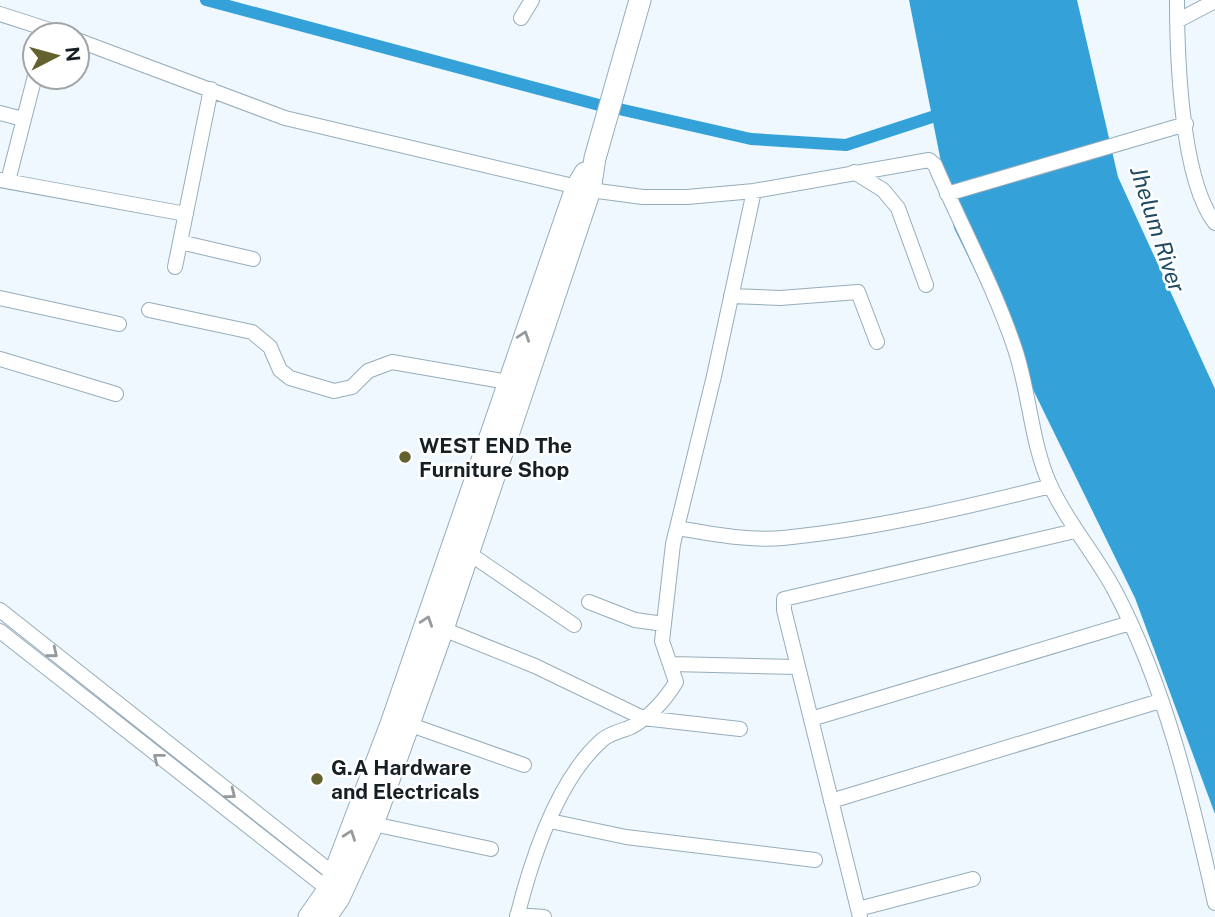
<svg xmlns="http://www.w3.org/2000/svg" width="1215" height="917" font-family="'Public Sans',sans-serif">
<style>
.water{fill:#34a1d9}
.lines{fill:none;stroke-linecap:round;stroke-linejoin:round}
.canal{stroke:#34a1d9;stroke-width:12}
.minor-casing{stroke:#96adbc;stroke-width:16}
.primary-casing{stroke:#96adbc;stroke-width:23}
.minor{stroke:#fff;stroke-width:14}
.primary{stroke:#fff;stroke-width:21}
.oneway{stroke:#969a9c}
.poi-dot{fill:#63622f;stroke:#fff;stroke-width:2.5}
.labels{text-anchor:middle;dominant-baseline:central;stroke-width:5;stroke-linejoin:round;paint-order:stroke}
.poi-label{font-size:21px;font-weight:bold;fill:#161f24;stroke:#fff;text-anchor:start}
.water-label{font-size:23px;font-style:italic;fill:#1f4b62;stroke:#fff}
</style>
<rect width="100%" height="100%" fill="#eef8fe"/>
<!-- water -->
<path class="water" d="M 909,0 L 1077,0 L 1118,177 L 1215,389 L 1215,814 L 1135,598 L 954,228 Z"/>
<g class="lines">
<!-- canal -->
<path class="canal" d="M 206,0 L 599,105
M 619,109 L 751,139 L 846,145 L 932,117"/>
<!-- minor casing -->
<g class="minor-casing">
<path id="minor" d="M 1177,0 C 1177,56 1181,180 1215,223
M 0,14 L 65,35
M 521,18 L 532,0
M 1177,21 L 1215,1
M 77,40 L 285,118 L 590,190 L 643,197 L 687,197 L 754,191 L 929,160 L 935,165 C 961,226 994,286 1015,349 C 1030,394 1031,444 1051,487 C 1069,525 1096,555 1115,591 C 1166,688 1191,796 1215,903
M 0,113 L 23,119
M 854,172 L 883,190 L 898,208 L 926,285
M 0,180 L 186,214
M 8,181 L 35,76
M 947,194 L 1186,124
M 180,242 L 253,259
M 175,267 L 211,89
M 731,296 L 780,298 L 858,292 L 877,342
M 0,298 L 119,324
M 149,310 L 252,332 L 270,347 L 280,370 L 290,378 L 334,391 L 352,387 L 368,371 L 392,362 L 508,382
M 0,359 L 116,394
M 677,528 C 712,534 748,541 783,538 C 873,529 963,508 1051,486
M 467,552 L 574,625
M 589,602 L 635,620 L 664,624
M 0,610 L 340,879
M 443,629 L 535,666 L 643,718 L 740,729
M 0,631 L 333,893
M 672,664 L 798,667
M 811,719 L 1130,623
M 408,724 L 524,765
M 831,801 L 1160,701
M 550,821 L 626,837 L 815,860
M 373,824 L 491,849
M 858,909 L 973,879
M 517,915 L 544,917
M 517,917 C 531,861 557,780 602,740 C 610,733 622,731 631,727 C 649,718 666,699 676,682 L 662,641 L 673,544 L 714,376 L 754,191
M 860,917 L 784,610 L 784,599 L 1075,531"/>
</g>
<!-- primary casing -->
<g class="primary-casing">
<path id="primary" d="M 309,917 L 328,890 L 391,724 L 576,188 L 585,173
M 326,917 L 339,898 L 373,824 L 443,629 L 590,190 L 595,158 L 640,0"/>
</g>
<!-- minor -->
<use href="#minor" class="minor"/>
<!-- primary -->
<use href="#primary" class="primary"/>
</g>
<!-- one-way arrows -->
<defs><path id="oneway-chevron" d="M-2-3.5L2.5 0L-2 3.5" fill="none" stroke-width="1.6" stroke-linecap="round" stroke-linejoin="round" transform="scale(1.75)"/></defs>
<g class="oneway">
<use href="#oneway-chevron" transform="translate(524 336) rotate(-71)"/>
<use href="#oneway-chevron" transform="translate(427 621) rotate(-71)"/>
<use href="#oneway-chevron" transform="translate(53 653) rotate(39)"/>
<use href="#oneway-chevron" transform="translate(158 758) rotate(-142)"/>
<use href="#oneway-chevron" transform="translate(231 794) rotate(38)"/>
<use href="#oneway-chevron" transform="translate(350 835) rotate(-70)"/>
</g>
<!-- markers -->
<g class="poi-dot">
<circle cx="405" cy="457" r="7"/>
<circle cx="317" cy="779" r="7"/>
</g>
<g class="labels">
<!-- poi labels -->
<g class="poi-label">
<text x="419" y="445">WEST END The<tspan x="419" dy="24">Furniture Shop</tspan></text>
<text x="331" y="767">G.A Hardware<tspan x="331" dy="24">and Electricals</tspan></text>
</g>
<!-- water labels -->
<g class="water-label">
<text transform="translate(1158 229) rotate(72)">Jhelum River</text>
</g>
</g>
<!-- north arrow -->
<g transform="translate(56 56) rotate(84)"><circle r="33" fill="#ffffff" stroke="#a2a5a7" stroke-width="2"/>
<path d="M0-5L12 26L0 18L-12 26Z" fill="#63622f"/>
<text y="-10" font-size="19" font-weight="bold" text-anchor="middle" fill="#161f24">N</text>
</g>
</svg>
